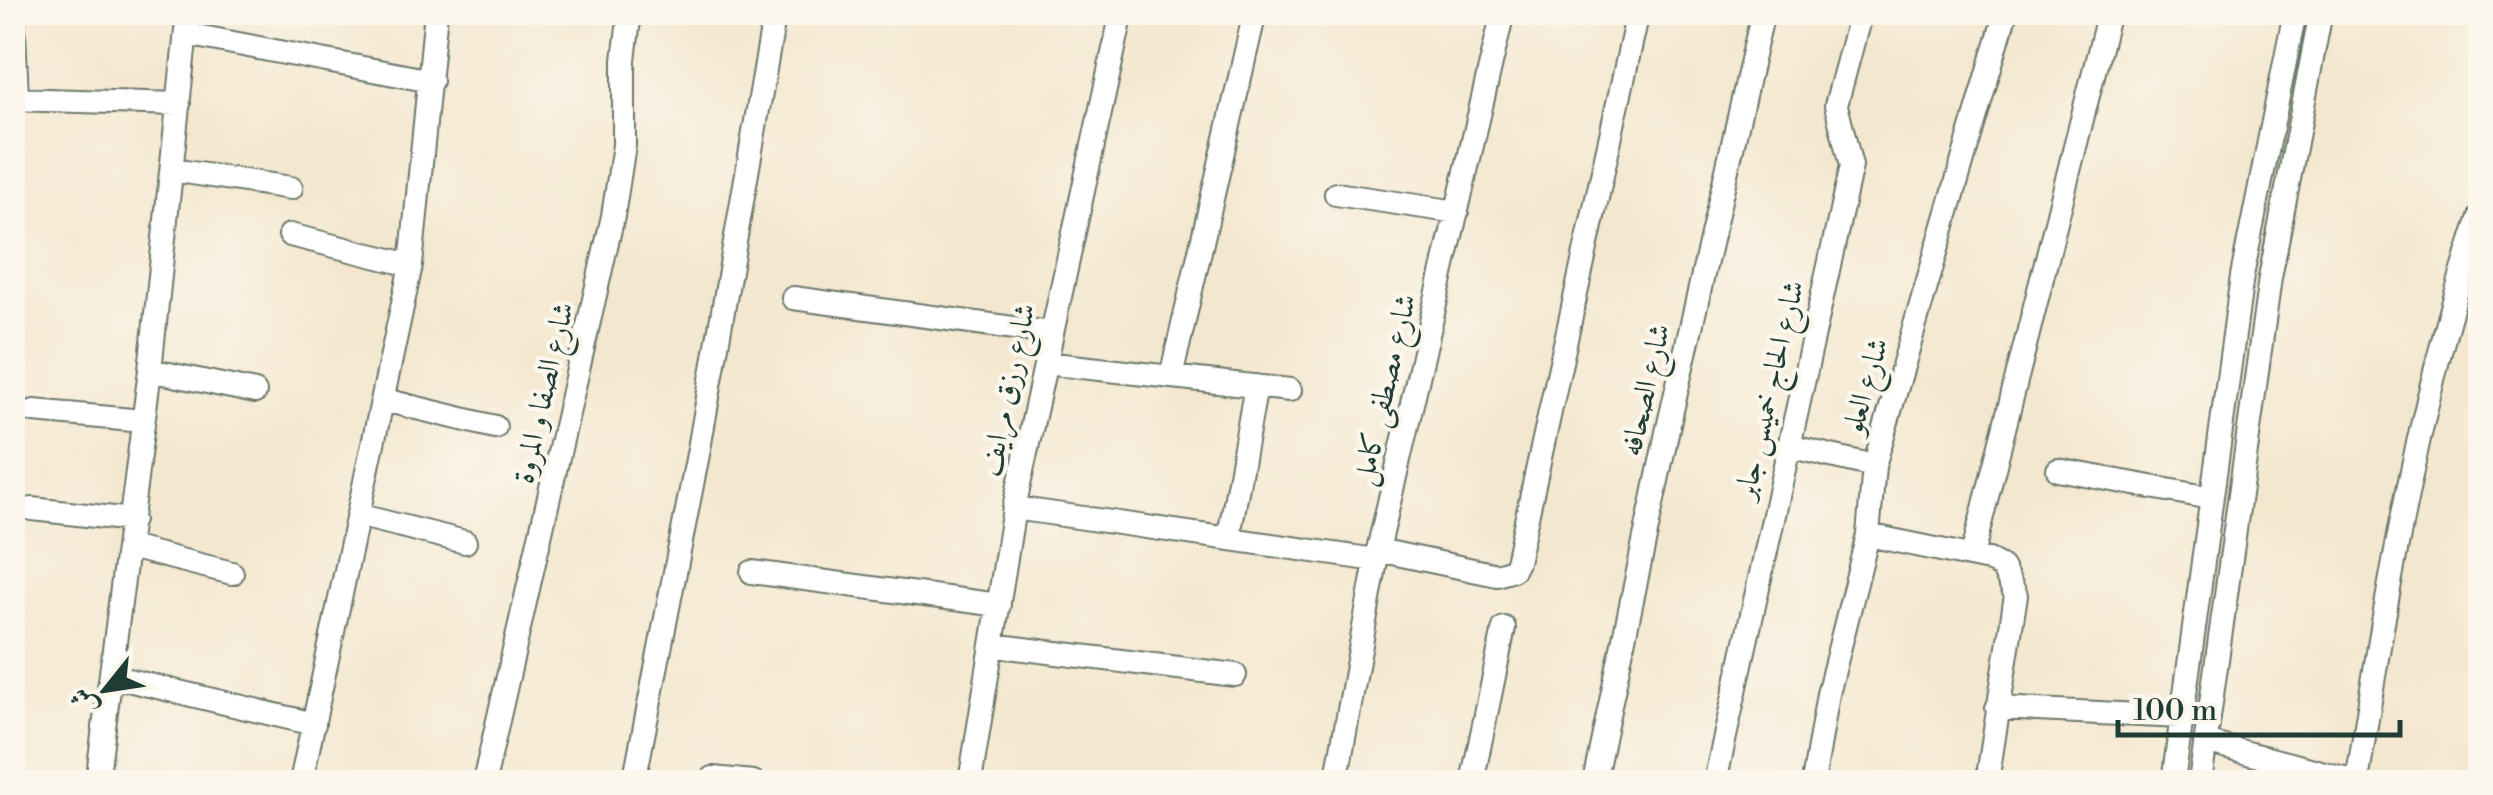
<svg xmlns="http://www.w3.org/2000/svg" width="2493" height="795" font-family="'Libre Bodoni',Amiri,serif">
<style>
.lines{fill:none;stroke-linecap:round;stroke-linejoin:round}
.minor-casing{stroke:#6a786a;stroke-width:26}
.minor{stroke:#fff;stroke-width:22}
.labels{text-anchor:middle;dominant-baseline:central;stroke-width:8;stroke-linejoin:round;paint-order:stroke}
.street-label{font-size:30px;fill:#1f3d34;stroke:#fbf7ec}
</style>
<rect width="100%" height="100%" fill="#fbf7ec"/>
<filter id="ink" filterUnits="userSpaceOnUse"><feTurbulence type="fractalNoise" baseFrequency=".01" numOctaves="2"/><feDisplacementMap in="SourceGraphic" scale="20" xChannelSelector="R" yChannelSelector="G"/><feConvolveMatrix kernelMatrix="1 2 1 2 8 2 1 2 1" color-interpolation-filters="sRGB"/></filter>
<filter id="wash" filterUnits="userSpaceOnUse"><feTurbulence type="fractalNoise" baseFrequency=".0048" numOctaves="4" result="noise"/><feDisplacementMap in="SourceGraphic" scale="40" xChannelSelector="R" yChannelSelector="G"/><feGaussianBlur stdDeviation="2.25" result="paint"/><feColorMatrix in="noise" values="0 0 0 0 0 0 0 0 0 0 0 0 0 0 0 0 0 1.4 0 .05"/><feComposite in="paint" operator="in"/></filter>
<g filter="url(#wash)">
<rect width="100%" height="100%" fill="#f4e7cf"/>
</g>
<g filter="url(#ink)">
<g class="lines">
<!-- minor casing -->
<g class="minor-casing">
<path id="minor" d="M 13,12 L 17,97
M 186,34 L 431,81
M 12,99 L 179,104
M 172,170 L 291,188
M 1336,194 L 1457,212
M 290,235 L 411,265
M 793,298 L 1051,333
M 1045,363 L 1290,390
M 150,370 L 255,392
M 1171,377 L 1255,12
M 384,400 L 495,427
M 34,411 L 143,421
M 1788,446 L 1874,466
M 2058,470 L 2211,498
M 1014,508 L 1376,560
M 32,509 L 132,520
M 361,516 L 465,542
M 1868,535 L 1989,560 L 2002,567 L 2016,595 L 1987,782
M 1229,536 L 1256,386
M 129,547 L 232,573
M 1378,550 L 1497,575 L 1513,570 L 1517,562 L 1638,12
M 1972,556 L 2109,12
M 752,572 L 999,605
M 992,645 L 1235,675
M 111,676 L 314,724
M 1997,708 L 2181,717
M 2205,742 L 2359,782
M 713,778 L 753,782
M 97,782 L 150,370 L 188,12
M 301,782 L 411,265 L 436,12
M 484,782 L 613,216 L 624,145 L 624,60 L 630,12
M 634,782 L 699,449 L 775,12
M 970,782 L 1014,508 L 1122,12
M 1336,782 L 1378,550 L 1503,12
M 1472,782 L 1504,628
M 1594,782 L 1668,428 L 1763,12
M 1715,782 L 1851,166 L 1836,105 L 1861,12
M 1813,782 L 1828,694 L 1868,535 L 1874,466 L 2006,12
M 2173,782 L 2242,276 L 2295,12
M 2200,782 L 2270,278 L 2321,12
M 2357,782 C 2387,590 2418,402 2480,217"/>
</g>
<!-- minor -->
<use href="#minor" class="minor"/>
</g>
</g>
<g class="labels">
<!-- street labels -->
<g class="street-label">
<text transform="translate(1866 386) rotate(-74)">شارع العلو</text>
<text transform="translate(1008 390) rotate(-78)">شارع رزق مرايف</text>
<text transform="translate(1385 390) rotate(-77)">شارع مصطفى كامل</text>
<text transform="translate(1646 390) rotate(-77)">شارع الصحافه</text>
<text transform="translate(1770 390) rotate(-77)">شارع الحاج خميس جابر</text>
<text transform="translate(544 393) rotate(-77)">شارع الصفا و المروة</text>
</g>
</g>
<!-- margin -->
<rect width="2493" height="795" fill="none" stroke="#fbf7ec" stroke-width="50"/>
<!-- north arrow -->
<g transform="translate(105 690) rotate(240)" stroke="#fbf7ec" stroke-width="8" paint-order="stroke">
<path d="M0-8L18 38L0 25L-18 38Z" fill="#1f3d34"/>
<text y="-15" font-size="28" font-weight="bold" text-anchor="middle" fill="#1f3d34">ش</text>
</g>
<!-- scale -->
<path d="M2118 720v15h282v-15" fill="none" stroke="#1f3d34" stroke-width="5"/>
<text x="2133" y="720" font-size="30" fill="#1f3d34" stroke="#fbf7ec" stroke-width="8" paint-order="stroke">100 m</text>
</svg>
